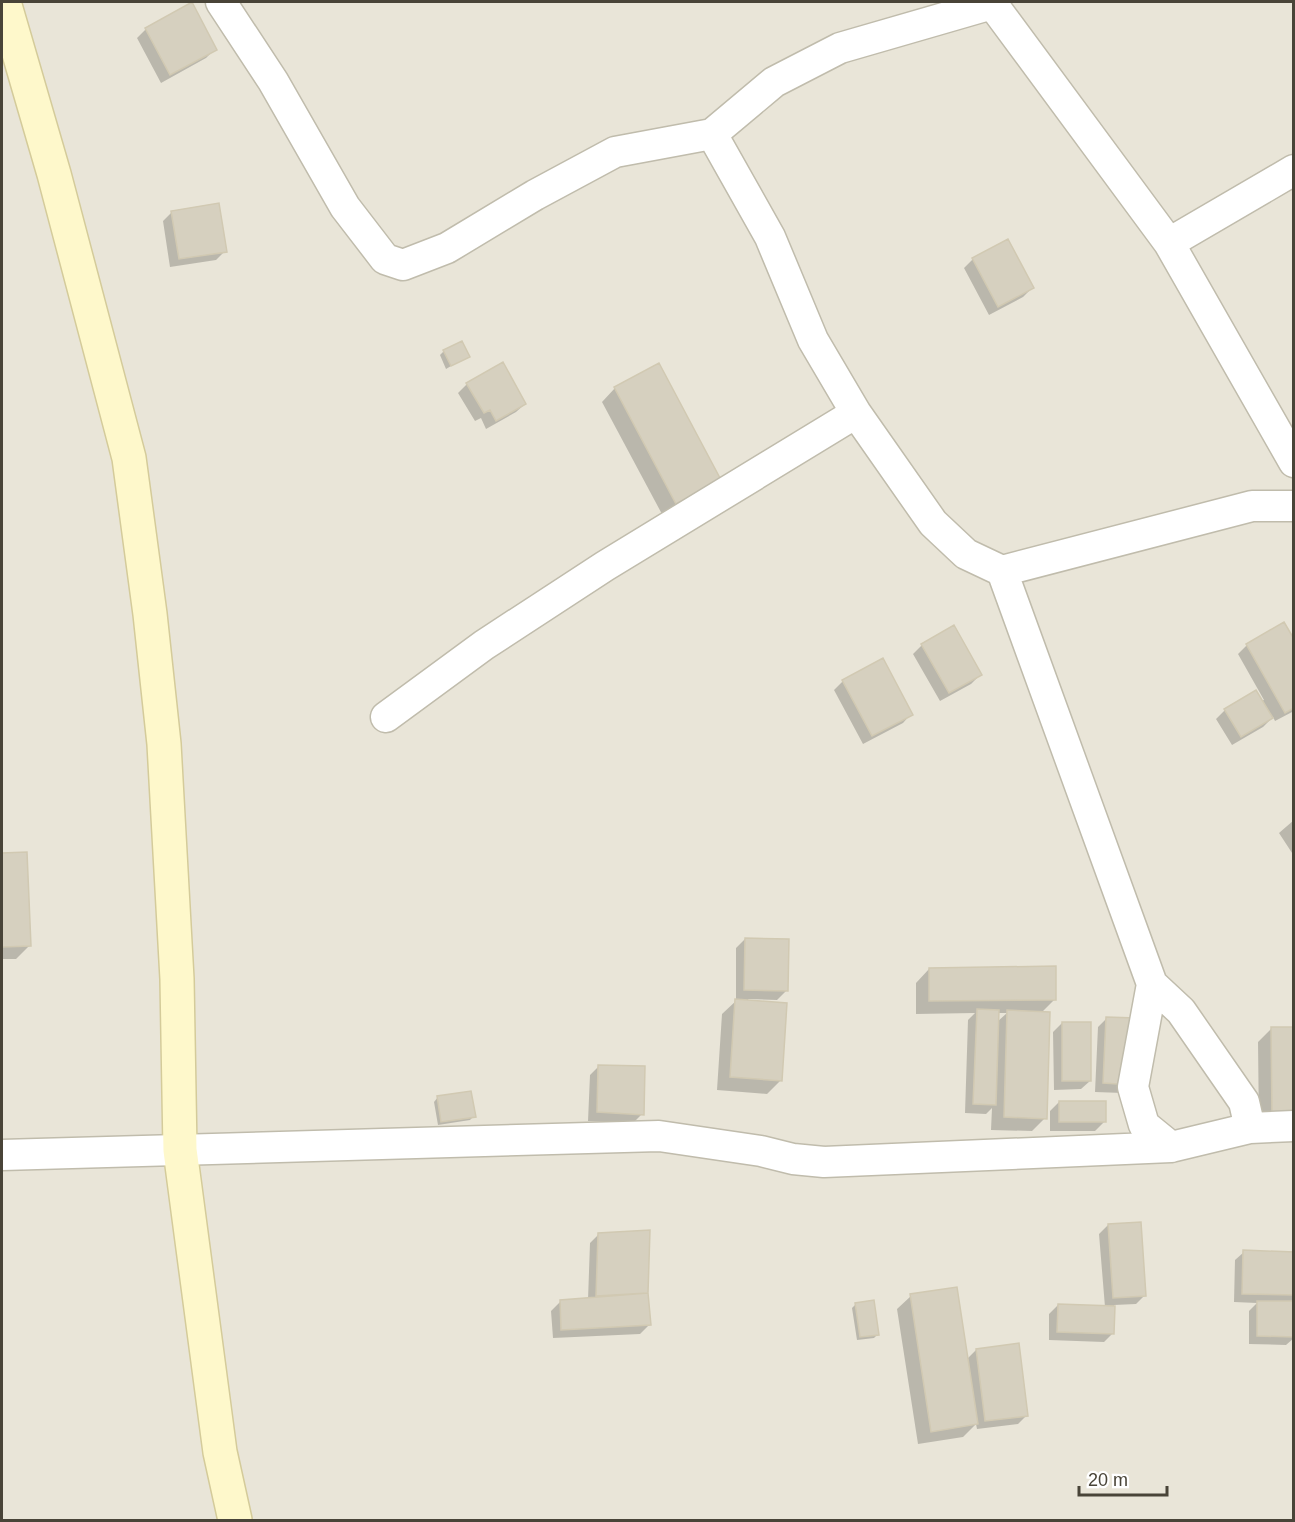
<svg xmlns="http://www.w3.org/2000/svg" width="1295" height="1522" font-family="Arial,sans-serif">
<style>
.residential{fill:#e9e5d8}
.shadow{fill:#0003;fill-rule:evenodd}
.building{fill:#d6d0bf;stroke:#d1c9b2;stroke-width:1.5}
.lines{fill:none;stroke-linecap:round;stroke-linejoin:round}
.street-casing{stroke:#c0bcac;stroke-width:33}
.secondary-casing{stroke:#d4cb9a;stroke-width:36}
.street{stroke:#fff;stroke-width:30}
.secondary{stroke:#fef8cb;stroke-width:33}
</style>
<rect width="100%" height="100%" fill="#f5f3ea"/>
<!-- residential -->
<path class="residential" d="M 2,2 L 1293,2 L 1293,1520 L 2,1520 Z"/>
<!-- shadow -->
<path class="shadow" d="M 146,29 L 215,49 L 206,58 L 161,83 L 137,38 Z
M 172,212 L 225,251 L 216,260 L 170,267 L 163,221 Z
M 973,259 L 1032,288 L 1023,297 L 989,315 L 964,268 Z
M 444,351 L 468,356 L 446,369 L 440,355 Z
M 467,384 L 525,404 L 516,412 L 486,429 L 481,418 L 475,421 L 458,393 Z
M 615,388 L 719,480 L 663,516 L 602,402 Z
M 1294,642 L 1294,711 L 1275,721 L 1273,717 L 1263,727 L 1232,745 L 1216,719 L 1225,710 L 1264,700 L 1238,654 L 1247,645 Z
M 922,645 L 980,675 L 971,684 L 940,701 L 913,654 Z
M 843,681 L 911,714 L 903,723 L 863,744 L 834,690 Z
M 1294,820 L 1294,856 L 1279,833 Z
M 26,854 L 30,945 L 16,959 L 2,959 L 2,855 Z
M 745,939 L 786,991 L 777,1000 L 748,999 L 781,1080 L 767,1094 L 717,1090 L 722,1014 L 738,999 L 736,999 L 736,948 Z
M 929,969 L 1055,999 L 1041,1013 L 1045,1118 L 1032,1131 L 991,1130 L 992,1108 L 986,1114 L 965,1113 L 968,1020 L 975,1013 L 916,1014 L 916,983 ZM 998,1013 L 1007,1013 L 997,1022 Z
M 1107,1018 L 1123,1093 L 1095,1092 L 1098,1027 Z
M 1062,1023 L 1090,1081 L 1081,1089 L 1054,1090 L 1053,1032 Z
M 1271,1029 L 1294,1130 L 1259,1130 L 1258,1042 Z
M 599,1066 L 642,1114 L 633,1123 L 588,1121 L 590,1075 Z
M 438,1097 L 474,1116 L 470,1120 L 438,1125 L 434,1102 Z
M 1059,1102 L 1104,1122 L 1095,1131 L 1050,1131 L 1050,1111 Z
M 1108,1225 L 1145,1295 L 1136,1304 L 1114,1305 L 1113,1333 L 1104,1342 L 1049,1340 L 1049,1314 L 1058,1305 L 1105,1307 L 1099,1234 Z
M 649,1232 L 647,1293 L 649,1325 L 640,1334 L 553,1338 L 551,1311 L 560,1302 L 588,1300 L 590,1243 L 599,1234 Z
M 1244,1252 L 1294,1253 L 1294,1299 L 1290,1302 L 1294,1302 L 1294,1338 L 1286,1345 L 1249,1344 L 1249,1311 L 1257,1303 L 1234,1302 L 1235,1260 Z
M 911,1296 L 967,1359 L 976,1350 L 1027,1415 L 1018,1424 L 977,1429 L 976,1424 L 963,1437 L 918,1444 L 897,1309 Z
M 856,1304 L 878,1334 L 874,1338 L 857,1340 L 852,1308 Z"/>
<!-- building -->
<path class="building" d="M 192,2 L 217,50 L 170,75 L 145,28 Z
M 219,203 L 227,252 L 179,259 L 171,211 Z
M 1008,239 L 1034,288 L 998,307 L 972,258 Z
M 462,341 L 470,357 L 451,366 L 443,350 Z
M 503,362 L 526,404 L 496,421 L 490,410 L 484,413 L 466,383 Z
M 659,363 L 721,480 L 676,504 L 614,387 Z
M 1284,622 L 1294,639 L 1294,708 L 1285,713 L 1246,644 Z
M 954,625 L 982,675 L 949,693 L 921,644 Z
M 883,658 L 913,715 L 872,736 L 842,680 Z
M 1256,690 L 1273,718 L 1241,737 L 1224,709 Z
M 27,852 L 31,946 L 2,947 L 2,853 Z
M 745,938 L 789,939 L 788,991 L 744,990 Z
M 1056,966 L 1056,1000 L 929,1001 L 929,968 Z
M 735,999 L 787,1003 L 782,1081 L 730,1077 Z
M 977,1009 L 999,1010 L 996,1105 L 973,1104 Z
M 1007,1010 L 1050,1012 L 1047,1119 L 1004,1117 Z
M 1106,1017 L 1136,1018 L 1133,1085 L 1103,1083 Z
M 1062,1022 L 1091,1022 L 1091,1081 L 1062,1081 Z
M 1271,1027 L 1294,1027 L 1294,1117 L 1272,1118 Z
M 598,1065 L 645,1066 L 644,1115 L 597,1112 Z
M 471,1091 L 476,1117 L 441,1122 L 437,1096 Z
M 1059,1101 L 1106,1101 L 1106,1122 L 1059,1122 Z
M 1141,1222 L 1146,1296 L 1113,1298 L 1108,1224 Z
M 650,1230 L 648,1293 L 596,1296 L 598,1233 Z
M 1243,1250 L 1294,1252 L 1294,1295 L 1242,1294 Z
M 957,1287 L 978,1424 L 931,1432 L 910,1294 Z
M 648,1293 L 651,1325 L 561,1330 L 560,1300 Z
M 874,1300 L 879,1335 L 860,1337 L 855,1303 Z
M 1257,1301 L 1294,1301 L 1294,1337 L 1257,1336 Z
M 1058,1304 L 1115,1306 L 1114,1334 L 1057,1332 Z
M 1019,1343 L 1028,1416 L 985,1421 L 976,1349 Z"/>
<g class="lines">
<!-- street casing -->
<g class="street-casing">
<path id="street" d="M 221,2 L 273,81 L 345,207 L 385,259 L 403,265 L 447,248 L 535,195 L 615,152 L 712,134 L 774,82 L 840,48 L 992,4
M 991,2 L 1169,243 L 1294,462
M 712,134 L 770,237 L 813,340 L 856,413 L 933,523 L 966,554 L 1002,571 L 1152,984 L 1181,1011 L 1244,1102 L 1250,1128
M 1169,243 L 1294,170
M 1002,571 L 1252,506 L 1294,506
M 386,717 L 484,645 L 605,566 L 856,413
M 1152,984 L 1133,1087 L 1144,1125 L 1171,1147 L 1250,1128 L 1294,1126
M 2,1155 L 659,1136 L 761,1151 L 793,1159 L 824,1162 L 1171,1147"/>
</g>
<!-- secondary casing -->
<g class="secondary-casing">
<path id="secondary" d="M 4,2 L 54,174 L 129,458 L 150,614 L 164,744 L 177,979 L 180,1150 L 220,1452 L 235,1520"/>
</g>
<!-- street -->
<use href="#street" class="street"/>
<!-- secondary -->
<use href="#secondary" class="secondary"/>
</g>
<!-- border -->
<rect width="1295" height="1522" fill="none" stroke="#494438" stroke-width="6"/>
<!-- scale -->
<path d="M1079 1486v9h88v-9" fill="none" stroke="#494438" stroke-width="3"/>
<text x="1088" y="1486" font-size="18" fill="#494438" stroke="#ffffff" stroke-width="4.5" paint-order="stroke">20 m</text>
</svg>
